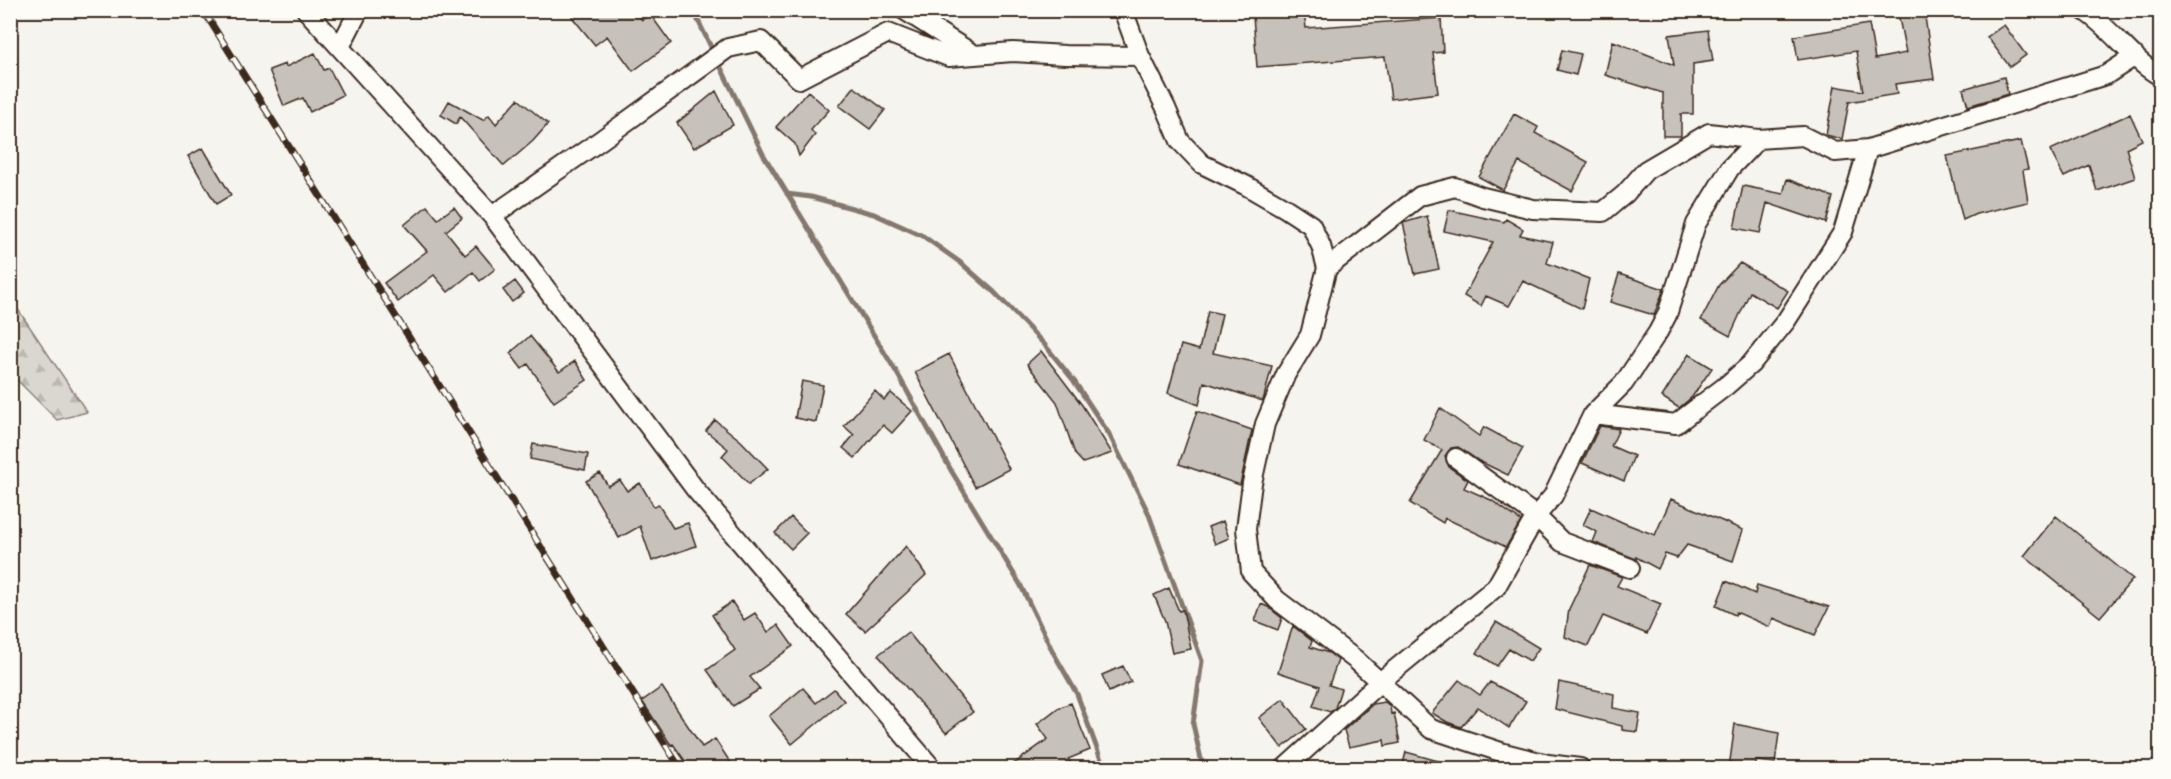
<svg xmlns="http://www.w3.org/2000/svg" width="2171" height="779" font-family="Caveat,sans-serif">
<style>
.forest{fill:url(#forest-firs);stroke:#8a8077;stroke-width:1.5}
.lines{fill:none;stroke-linecap:round;stroke-linejoin:round}
.stream{stroke:#84786e;stroke-width:5}
.building{fill:#c7c1bb;stroke:#3b2a1e;stroke-width:1.5}
.minor-casing{stroke:#3b2a1e;stroke-width:22}
.minor{stroke:#fdfcf7;stroke-width:18}
.rail-casing{stroke:#3b2a1e;stroke-width:7}
.rail{stroke:#fdfcf7;stroke-width:4.5;stroke-dasharray:14;stroke-linecap:butt}
</style>
<defs>
<pattern id="forest-firs" width="22" height="20" patternUnits="userSpaceOnUse" patternTransform="scale(1.5)"><rect width="22" height="20" fill="#dad6d0"/><path d="M5 1l3.5 6h-7zM16 11l3.5 6h-7z" fill="#bcb8b2"/></pattern>
</defs>
<rect width="100%" height="100%" fill="#f5f4ee"/>
<filter id="ink" filterUnits="userSpaceOnUse"><feTurbulence type="fractalNoise" baseFrequency=".0167" numOctaves="2"/><feDisplacementMap in="SourceGraphic" scale="12" xChannelSelector="R" yChannelSelector="G"/><feConvolveMatrix kernelMatrix="1 2 1 2 8 2 1 2 1" color-interpolation-filters="sRGB"/></filter>
<g filter="url(#ink)">
<!-- forest -->
<path class="forest" d="M 10,299 L 11,299 L 87,412 L 57,420 L 11,374 Z"/>
<g class="lines">
<!-- stream -->
<path class="stream" d="M 693,10 L 763,154 L 897,373 L 952,472 L 1020,584 L 1053,652 L 1077,694 L 1104,768
M 787,194 L 811,197 L 874,214 L 923,236 L 961,263 L 994,292 L 1044,344 L 1074,381 L 1109,434 L 1148,512 L 1202,661 L 1193,724 L 1203,768"/>
</g>
<!-- building -->
<path class="building" d="M 579,10 L 634,10 L 642,20 L 650,14 L 671,43 L 633,71 L 607,36 L 595,45 L 572,17 Z
M 1912,10 L 1924,10 L 1934,79 L 1895,84 L 1897,94 L 1849,102 L 1842,139 L 1826,135 L 1835,86 L 1863,91 L 1856,51 L 1798,60 L 1794,36 L 1869,24 L 1875,59 L 1906,53 L 1898,13 Z
M 1304,12 L 1306,28 L 1441,18 L 1443,52 L 1433,53 L 1438,93 L 1391,99 L 1385,57 L 1257,67 L 1253,16 Z
M 2004,25 L 2026,55 L 2010,67 L 1987,37 Z
M 1708,30 L 1713,61 L 1693,64 L 1693,114 L 1681,114 L 1681,136 L 1663,136 L 1663,93 L 1605,75 L 1613,41 L 1674,65 L 1669,35 Z
M 1562,50 L 1581,54 L 1576,75 L 1557,70 Z
M 315,53 L 324,70 L 329,68 L 343,95 L 310,112 L 303,98 L 284,106 L 269,70 L 285,64 L 286,67 Z
M 2004,77 L 2008,94 L 1968,106 L 1963,89 Z
M 854,87 L 885,110 L 870,129 L 839,106 Z
M 716,91 L 733,125 L 694,148 L 677,123 Z
M 808,91 L 829,110 L 811,130 L 815,135 L 799,156 L 795,144 L 776,127 Z
M 518,99 L 548,124 L 533,141 L 504,166 L 460,117 L 456,124 L 441,115 L 449,101 L 483,120 L 489,115 L 496,124 Z
M 1514,114 L 1538,127 L 1535,133 L 1588,162 L 1572,191 L 1519,162 L 1503,190 L 1479,177 Z
M 2130,114 L 2142,140 L 2126,148 L 2135,178 L 2097,191 L 2089,165 L 2064,177 L 2050,150 Z
M 2021,141 L 2028,169 L 2023,170 L 2028,202 L 1976,214 L 1963,220 L 1947,156 Z
M 203,148 L 231,195 L 216,204 L 188,156 Z
M 1787,179 L 1833,197 L 1826,223 L 1767,203 L 1760,233 L 1734,228 L 1743,186 L 1783,194 Z
M 427,206 L 438,219 L 454,207 L 462,218 L 446,231 L 465,255 L 476,246 L 495,269 L 480,281 L 473,272 L 448,292 L 434,275 L 398,302 L 384,283 L 427,251 L 404,225 Z
M 1449,210 L 1504,222 L 1506,219 L 1523,229 L 1520,235 L 1553,242 L 1547,263 L 1589,279 L 1582,309 L 1523,281 L 1509,306 L 1486,296 L 1481,306 L 1464,296 L 1493,242 L 1444,231 Z
M 1427,216 L 1439,269 L 1415,274 L 1403,223 Z
M 1740,263 L 1788,291 L 1777,308 L 1750,292 L 1730,336 L 1701,320 L 1719,285 Z
M 1619,274 L 1664,289 L 1654,315 L 1610,302 Z
M 515,281 L 524,293 L 512,302 L 503,290 Z
M 1208,311 L 1222,314 L 1213,353 L 1272,366 L 1263,401 L 1204,382 L 1199,405 L 1168,393 L 1181,345 L 1199,350 Z
M 530,336 L 559,372 L 575,361 L 587,380 L 554,402 L 528,364 L 522,369 L 510,353 Z
M 1041,351 L 1082,405 L 1112,453 L 1083,463 L 1075,454 L 1057,402 L 1027,364 Z
M 949,354 L 1009,469 L 975,487 L 915,372 Z
M 1689,354 L 1712,368 L 1692,397 L 1679,408 L 1662,397 Z
M 802,381 L 823,385 L 816,422 L 795,418 Z
M 875,391 L 884,400 L 891,393 L 912,411 L 892,433 L 883,425 L 855,458 L 843,448 L 854,435 L 844,426 Z
M 1440,408 L 1479,436 L 1484,427 L 1523,448 L 1508,475 L 1479,461 L 1458,447 L 1451,448 L 1445,456 L 1449,467 L 1468,480 L 1464,488 L 1491,500 L 1521,521 L 1506,547 L 1445,518 L 1443,523 L 1410,503 L 1442,450 L 1424,440 Z
M 1197,411 L 1252,430 L 1240,485 L 1179,464 Z
M 715,420 L 741,441 L 768,469 L 749,484 L 722,456 L 728,449 L 706,431 Z
M 1600,426 L 1619,429 L 1611,446 L 1634,456 L 1624,481 L 1582,463 Z
M 533,444 L 588,454 L 585,470 L 530,459 Z
M 600,473 L 608,486 L 620,480 L 627,491 L 640,483 L 654,507 L 658,504 L 673,528 L 688,523 L 696,546 L 652,561 L 640,526 L 619,538 L 586,481 Z
M 1671,499 L 1743,530 L 1733,561 L 1687,545 L 1677,558 L 1665,554 L 1658,569 L 1636,557 L 1636,559 L 1593,542 L 1597,532 L 1583,525 L 1591,508 L 1624,523 L 1655,535 Z
M 2056,516 L 2133,579 L 2100,617 L 2024,556 Z
M 791,517 L 807,533 L 791,549 L 775,533 Z
M 1223,521 L 1229,538 L 1215,544 L 1208,527 Z
M 906,546 L 926,575 L 865,631 L 846,614 Z
M 1590,565 L 1622,577 L 1617,586 L 1661,604 L 1647,634 L 1603,616 L 1588,646 L 1565,637 L 1569,609 Z
M 1726,581 L 1755,594 L 1757,585 L 1829,607 L 1815,635 L 1773,618 L 1770,627 L 1736,612 L 1735,615 L 1716,606 Z
M 1169,588 L 1179,611 L 1183,610 L 1191,649 L 1172,653 L 1165,621 L 1154,595 Z
M 732,602 L 744,620 L 755,613 L 768,632 L 778,625 L 793,646 L 750,677 L 760,689 L 733,706 L 707,670 L 735,650 L 712,615 Z
M 1261,604 L 1268,607 L 1282,618 L 1278,630 L 1255,621 Z
M 1496,622 L 1539,648 L 1530,661 L 1509,649 L 1497,666 L 1477,653 Z
M 1293,626 L 1312,641 L 1310,647 L 1329,653 L 1338,660 L 1329,685 L 1341,689 L 1335,708 L 1330,712 L 1313,706 L 1320,686 L 1278,672 Z
M 908,632 L 973,712 L 946,733 L 878,655 Z
M 1123,666 L 1131,682 L 1109,692 L 1102,675 Z
M 1459,680 L 1480,695 L 1490,682 L 1526,701 L 1509,728 L 1478,707 L 1461,727 L 1447,722 L 1432,713 Z
M 1559,682 L 1614,694 L 1613,708 L 1640,713 L 1637,732 L 1622,730 L 1622,726 L 1555,709 Z
M 662,687 L 702,747 L 715,739 L 734,768 L 690,768 L 673,744 L 671,745 L 642,701 Z
M 803,688 L 816,703 L 834,689 L 844,701 L 792,744 L 769,716 Z
M 1283,699 L 1306,729 L 1282,748 L 1259,718 Z
M 1385,702 L 1390,706 L 1391,714 L 1394,713 L 1400,743 L 1385,746 L 1384,740 L 1349,747 L 1344,730 L 1373,704 Z
M 1071,703 L 1090,750 L 1068,759 L 1075,768 L 1008,768 L 1048,739 L 1037,724 L 1058,708 Z
M 1735,724 L 1779,733 L 1775,763 L 1757,761 L 1754,768 L 1729,768 Z
M 1406,752 L 1449,764 L 1448,768 L 1402,768 Z"/>
<g class="lines">
<!-- minor casing -->
<g class="minor-casing">
<path id="minor" d="M 306,10 L 492,216 L 695,489 L 932,768
M 904,10 L 973,54
M 1123,10 L 1140,56 L 1166,108 L 1180,141 L 1202,164 L 1245,185 L 1285,208 L 1311,225 L 1321,246 L 1327,268 L 1310,335 L 1286,374 L 1265,424 L 1252,483 L 1246,529 L 1251,572 L 1277,600 L 1356,660 L 1431,729 L 1504,753 L 1548,764 L 1580,768
M 2083,10 C 2112,28 2131,60 2160,76
M 340,47 L 359,10
M 492,216 L 601,140 L 728,48 L 761,41 L 799,79 L 888,33 L 949,57 L 1013,52 L 1065,55 L 1140,56
M 1327,268 L 1420,196 L 1455,187 L 1483,197 L 1533,209 L 1603,212 L 1625,194 L 1646,170 L 1709,133 L 1758,139 L 1803,136 L 1835,152 L 1868,149 L 2106,75 L 2135,56
M 1593,414 L 1676,424 L 1727,385 L 1751,364 L 1786,321 L 1843,232 L 1868,149
M 1456,458 L 1536,516 L 1562,542 L 1630,568
M 1285,768 L 1381,681 L 1496,587 L 1536,516 L 1553,496 L 1593,414 L 1624,383 L 1658,332 L 1667,315 L 1696,224 L 1730,168 L 1758,139"/>
</g>
<!-- minor -->
<use href="#minor" class="minor"/>
<!-- rail casing -->
<g class="rail-casing">
<path id="rail" d="M 203,10 L 680,768"/>
</g>
<!-- rail -->
<use href="#rail" class="rail"/>
</g>
</g>
<!-- margin -->
<rect width="2171" height="779" fill="none" stroke="#fdfcf7" stroke-width="36"/>
<rect x="18" y="18" width="2135" height="743" fill="none" stroke="#3b2a1e" stroke-width="2" filter="url(#ink)"/>
</svg>
